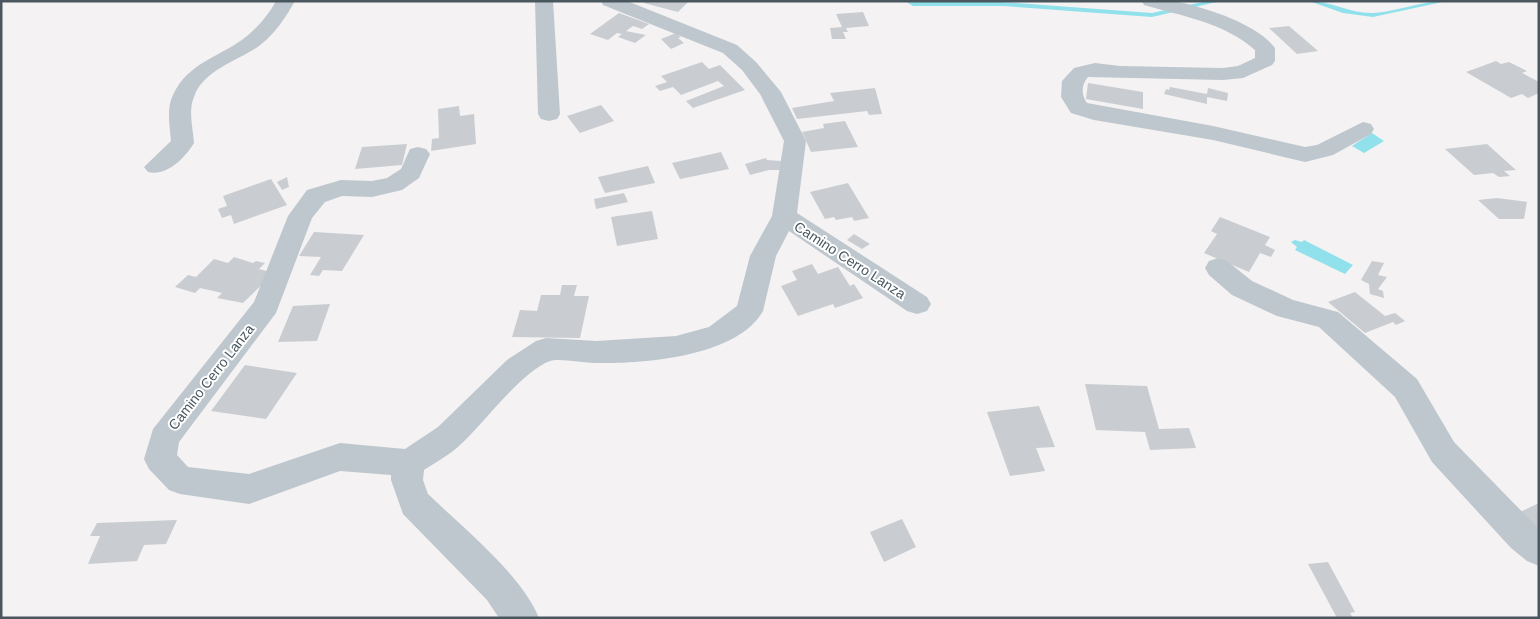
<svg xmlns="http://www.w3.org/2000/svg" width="1540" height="619" font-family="Helvetica,sans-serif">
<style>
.water{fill:#90e1eb}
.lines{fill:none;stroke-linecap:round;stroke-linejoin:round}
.stream{fill:#90e1eb;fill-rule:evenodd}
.building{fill:#c9cdd1}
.street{fill:#bec7ce;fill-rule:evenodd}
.labels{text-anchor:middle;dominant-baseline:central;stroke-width:4;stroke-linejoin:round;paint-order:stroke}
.street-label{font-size:14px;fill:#4a575f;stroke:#fff}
</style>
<rect width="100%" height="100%" fill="#f4f2f2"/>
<!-- water -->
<path class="water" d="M 1372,133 L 1384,141 L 1364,153 L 1352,146 Z
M 1295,240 L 1302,242 L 1304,240 L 1353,265 L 1345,274 L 1295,250 L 1297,247 L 1291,242 Z"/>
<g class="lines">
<!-- stream -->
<path class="stream" d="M 905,1 L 1003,2 L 1152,13 L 1207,1 L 1221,1 L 1152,17 L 1003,6 L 913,6 Z
M 1309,1 C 1331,1 1351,14 1374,13 C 1399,11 1422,1 1447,1 L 1373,17 L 1343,13 Z"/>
</g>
<!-- building -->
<path class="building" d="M 646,1 L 689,1 L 678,12 L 644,3 Z
M 863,12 L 869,26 L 846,28 L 848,32 L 843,32 L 846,39 L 832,39 L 830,28 L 842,27 L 836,14 Z
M 619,13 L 649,24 L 642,29 L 633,26 L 626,31 L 646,35 L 635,43 L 618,37 L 622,34 L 617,33 L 608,40 L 590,34 Z
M 1289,26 L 1318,51 L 1297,54 L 1269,28 Z
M 676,33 L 681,37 L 678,38 L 684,43 L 671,49 L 661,39 Z
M 1496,61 L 1501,64 L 1509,62 L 1527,71 L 1522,73 L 1539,82 L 1539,93 L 1528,98 L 1522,94 L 1511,98 L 1466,72 Z
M 702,62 L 709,69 L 720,65 L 745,90 L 693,108 L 686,101 L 724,86 L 718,81 L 681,95 L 673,87 L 660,91 L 655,86 L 667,82 L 661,76 Z
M 1088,83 L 1143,92 L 1143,109 L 1086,99 Z
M 1170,87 L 1207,94 L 1208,88 L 1228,93 L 1227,101 L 1207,97 L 1207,104 L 1164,94 L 1166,89 L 1169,90 Z
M 875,88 L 882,114 L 869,115 L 867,111 L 797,119 L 792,108 L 834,101 L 830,93 Z
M 601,105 L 614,121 L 580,133 L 567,116 Z
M 459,106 L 460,116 L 474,114 L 476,144 L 431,151 L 432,139 L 439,138 L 438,109 Z
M 845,121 L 858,147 L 811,152 L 802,132 L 824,128 L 823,124 Z
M 407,144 L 402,165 L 355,169 L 362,147 Z
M 1487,144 L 1516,170 L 1504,171 L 1510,176 L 1499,177 L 1493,173 L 1474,175 L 1445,149 Z
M 721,152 L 729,169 L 680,179 L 672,163 Z
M 766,158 L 767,160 L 781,161 L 780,170 L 769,170 L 750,175 L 745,164 Z
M 648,166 L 655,183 L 605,193 L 598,177 Z
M 287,177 L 289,187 L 282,190 L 277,182 Z
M 271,179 L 287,205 L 234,224 L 231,215 L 222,218 L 218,209 L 227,206 L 223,196 Z
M 848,183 L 869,218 L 854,221 L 852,217 L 836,220 L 834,217 L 825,219 L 810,192 Z
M 624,193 L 628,202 L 596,209 L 594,199 Z
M 1497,198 L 1527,202 L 1524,219 L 1499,219 L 1478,200 Z
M 652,211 L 658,239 L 617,246 L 611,217 Z
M 1220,217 L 1270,237 L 1265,245 L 1275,250 L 1271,257 L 1260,253 L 1249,272 L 1204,253 L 1217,234 L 1211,231 Z
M 314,232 L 364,235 L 342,271 L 323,270 L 319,276 L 310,275 L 321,257 L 299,256 Z
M 854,234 L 870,244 L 862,249 L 847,240 Z
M 234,257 L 253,263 L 256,261 L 265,263 L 259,269 L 274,273 L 243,303 L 217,298 L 222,293 L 200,288 L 195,293 L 175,287 L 188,275 L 196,277 L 214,259 L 228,263 Z
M 1372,261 L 1384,263 L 1378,275 L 1387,277 L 1378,289 L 1383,291 L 1384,298 L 1370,294 L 1369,284 L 1361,280 Z
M 812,264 L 818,274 L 838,267 L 850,286 L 854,284 L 863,298 L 835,308 L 833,304 L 798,316 L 781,286 L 797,280 L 792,271 Z
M 562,285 L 577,285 L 574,296 L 589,296 L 580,338 L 512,337 L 520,310 L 537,311 L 541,295 L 560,295 Z
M 1355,292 L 1385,316 L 1395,313 L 1405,321 L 1396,325 L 1393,322 L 1365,333 L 1328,302 Z
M 330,304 L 317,341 L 278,342 L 293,306 Z
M 245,365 L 297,373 L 266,419 L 211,411 Z
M 1085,384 L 1147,386 L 1159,429 L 1189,428 L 1196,448 L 1150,450 L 1145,432 L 1096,430 Z
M 1039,406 L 1055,447 L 1036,448 L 1045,471 L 1010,476 L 987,412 Z
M 1539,503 L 1539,531 L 1518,513 Z
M 902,519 L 916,547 L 884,562 L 870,532 Z
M 177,520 L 166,544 L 144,545 L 137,561 L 88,564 L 100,536 L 90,536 L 97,523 Z
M 1328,562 L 1355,612 L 1350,613 L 1353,618 L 1337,618 L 1308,564 Z"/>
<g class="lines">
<!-- street -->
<path class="street" d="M 276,1 L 295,1 C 286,17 274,35 259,46 C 238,61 203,70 194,97 C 188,111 193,128 194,143 C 185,158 166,177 148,172 L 144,167 L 171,141 C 170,127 166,109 173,95 C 188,62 221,57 247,36 C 258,27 269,14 276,1 Z
M 535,1 L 553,1 L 560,114 L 557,119 L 549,121 L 541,119 L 538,114 Z
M 601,1 L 627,1 L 737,45 L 756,62 L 781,92 L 806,141 L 797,213 L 927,297 L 931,304 L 927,311 L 917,314 L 907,311 L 789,231 L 776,256 L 763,311 C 737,357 643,364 595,363 C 584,363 559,358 550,361 C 522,371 484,423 461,444 C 451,454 436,462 424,470 L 423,480 L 428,494 C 463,528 521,574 539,618 L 499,618 L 487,600 L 403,514 L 391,480 L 391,475 L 340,471 L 249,504 L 180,494 L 169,490 L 149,469 L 144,459 L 153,429 L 254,302 L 288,216 L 307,190 L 341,180 L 372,181 L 387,178 L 401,169 L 410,149 L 418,147 L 426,149 L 430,154 L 419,178 L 402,190 L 372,197 L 342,196 L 325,202 L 312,218 L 276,313 L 179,442 L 177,455 L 188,467 L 249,474 L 340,443 L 405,449 L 438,427 L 507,360 L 536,341 L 546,338 L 597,341 L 676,336 L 709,327 L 737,306 L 750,256 L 772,216 L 784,141 L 760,94 L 742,70 L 723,53 L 603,5 Z
M 1142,1 C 1152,1 1163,0 1173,1 C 1202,6 1258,24 1275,48 L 1275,61 L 1272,65 L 1243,78 L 1223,80 L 1088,77 C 1081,85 1081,95 1087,103 L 1213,126 L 1305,147 L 1317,145 L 1363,122 L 1371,124 L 1374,129 L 1371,134 L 1333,155 L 1305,162 L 1213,140 L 1094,120 L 1071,113 L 1061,97 L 1062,81 L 1074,68 L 1095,63 L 1120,66 L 1223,68 L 1238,66 L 1255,58 L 1255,50 C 1225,23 1182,16 1144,5 Z
M 1218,258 L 1227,261 L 1252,281 L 1293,300 L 1338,312 L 1417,379 L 1454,442 L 1539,529 L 1539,566 L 1527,561 L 1511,548 L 1432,462 L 1395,397 L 1319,327 L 1277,316 L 1232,295 L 1209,275 L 1205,268 L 1209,261 Z"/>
</g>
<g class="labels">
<!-- street labels -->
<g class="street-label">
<text transform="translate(850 260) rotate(33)">Camino Cerro Lanza</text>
<text transform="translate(211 377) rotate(-52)">Camino Cerro Lanza</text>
</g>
</g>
<!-- border -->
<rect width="1540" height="619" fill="none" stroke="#4a575f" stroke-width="5"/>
</svg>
